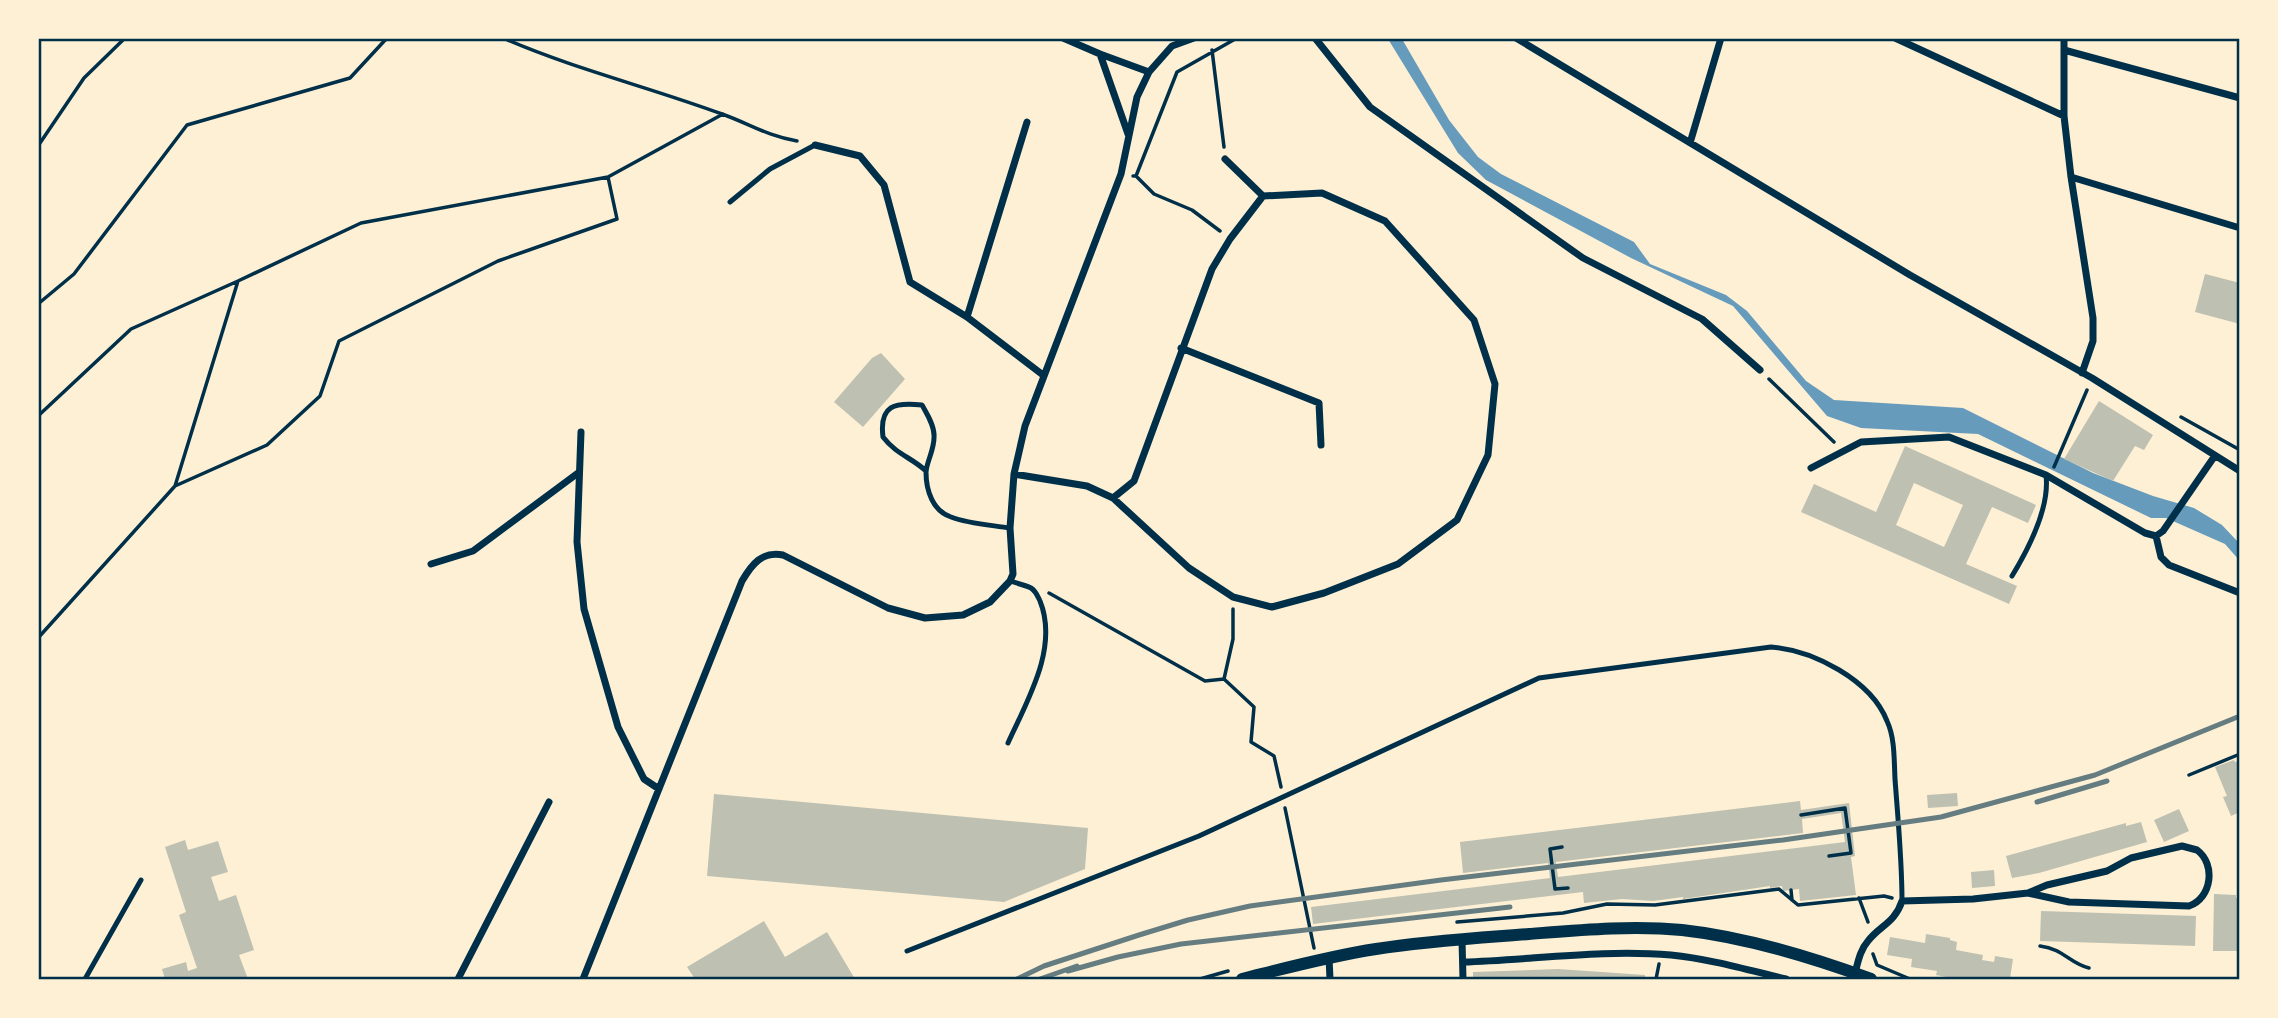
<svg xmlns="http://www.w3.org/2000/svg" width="2278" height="1018" font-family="Arial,sans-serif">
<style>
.water{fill:#669bbc}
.building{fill:#bec0b2;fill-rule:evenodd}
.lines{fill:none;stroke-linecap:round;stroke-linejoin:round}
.path{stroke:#003049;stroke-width:3.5}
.service{stroke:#003049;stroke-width:5}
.minor{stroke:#003049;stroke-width:7}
.tertiary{stroke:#003049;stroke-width:12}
.rail{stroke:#657d81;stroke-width:5}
.neatline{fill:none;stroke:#003049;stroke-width:2.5}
</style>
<rect width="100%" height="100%" fill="#fdf0d5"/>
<!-- water -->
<path class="water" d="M 1388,39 L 1402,39 L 1449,120 L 1478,157 L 1501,174 L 1634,242 L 1650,264 L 1726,295 L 1747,311 L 1806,381 L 1834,400 L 1963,408 L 2093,473 L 2153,496 L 2194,508 L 2222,525 L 2239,543 L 2239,560 L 2225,544 L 2166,518 L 2151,518 L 1978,434 L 1861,428 L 1827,416 L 1733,306 L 1631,258 L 1486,180 L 1458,153 Z"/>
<!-- building -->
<path class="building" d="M 2205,274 L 2240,283 L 2240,324 L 2195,312 Z
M 881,353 L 905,379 L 863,427 L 834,402 L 872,358 Z
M 2099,401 L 2153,435 L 2144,450 L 2135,446 L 2113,481 L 2064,459 Z
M 1905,446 L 2036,505 L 2028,523 L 1992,507 L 1966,564 L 2017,586 L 2009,604 L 1801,512 L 1814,484 L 1876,512 ZM 1914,483 L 1963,505 L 1944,547 L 1896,525 Z
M 2234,760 L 2235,762 L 2240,761 L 2240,812 L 2231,816 L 2223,797 L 2227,796 L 2215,767 Z
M 1957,793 L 1958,806 L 1928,808 L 1927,795 Z
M 714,794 L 1088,828 L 1085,869 L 1004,902 L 707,876 Z
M 1800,801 L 1801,810 L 1849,803 L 1855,856 L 1851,857 L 1856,895 L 1800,901 L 1799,889 L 1783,891 L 1782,886 L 1770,888 L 1770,886 L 1683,899 L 1683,897 L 1653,901 L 1622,899 L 1584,903 L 1583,892 L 1313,924 L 1311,907 L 1550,878 L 1548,863 L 1463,873 L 1460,842 ZM 1841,813 L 1845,842 L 1558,877 L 1556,862 L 1803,833 L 1802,819 Z
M 2179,809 L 2189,831 L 2164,842 L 2154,820 Z
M 2141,822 L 2147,842 L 2039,873 L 2012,878 L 2006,856 L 2126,823 L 2126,826 Z
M 185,840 L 188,850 L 218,841 L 228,872 L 211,877 L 219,901 L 236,895 L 254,950 L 239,955 L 248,979 L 165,979 L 162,969 L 186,962 L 188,971 L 197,968 L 179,915 L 186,912 L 165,847 Z
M 1994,870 L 1995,886 L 1972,888 L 1971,872 Z
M 2214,894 L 2236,895 L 2236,898 L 2240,898 L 2240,951 L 2213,951 Z
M 2041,911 L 2196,916 L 2195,946 L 2040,941 Z
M 764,921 L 785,957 L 827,932 L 855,979 L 695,979 L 687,967 Z
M 1926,934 L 1950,938 L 1950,940 L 1957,942 L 1956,950 L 1983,955 L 1982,960 L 1994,962 L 1995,956 L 2013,959 L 2010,979 L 1956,979 L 1936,975 L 1937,971 L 1911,967 L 1912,959 L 1887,955 L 1890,937 L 1925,943 Z
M 1558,969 L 1645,975 L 1645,979 L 1473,979 L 1473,972 Z"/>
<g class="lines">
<!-- path -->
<path class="path" d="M 503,38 C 574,69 649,87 722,114 C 750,124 767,136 797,141
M 1212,50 L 1224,147
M 38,146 L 84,78 L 125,38
M 1133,176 L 1136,176 L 1177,72 L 1237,38
M 1136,176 L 1154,194 L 1192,210 L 1220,231
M 38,304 L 74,274 L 187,125 L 350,78 L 387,38
M 1769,379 L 1834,442
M 38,416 L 131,329 L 238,281
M 2181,417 L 2240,450
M 2054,467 L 2087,390
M 175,486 L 267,445 L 320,396 L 339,341 L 498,261 L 617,219 L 608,177
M 1049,593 L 1205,681 L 1224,679
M 1233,609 L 1233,639 L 1224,679 L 1254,707 L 1251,742 L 1274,756 L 1281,787
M 38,638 L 175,486 L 238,281 L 361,223 L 608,177 L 723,114
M 2189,775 L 2240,754
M 1285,808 L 1314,948
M 1801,815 L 1845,808 L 1851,853 L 1829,856
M 1562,847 L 1550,849 L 1555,889 L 1568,888
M 1791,890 L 1792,900
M 1859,898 L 1868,922
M 1457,922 L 1563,913 L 1607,904 L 1655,905 L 1779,889 L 1798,905 L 1884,896 L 1892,898
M 2040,946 C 2064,949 2069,963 2089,968
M 1873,954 L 1877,965 L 1910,979
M 1200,979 L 1228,971
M 1656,979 L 1659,964"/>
<!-- service -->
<path class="service" d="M 730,202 L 770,169 L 815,145
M 926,471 C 911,457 897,455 883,437 C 879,405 895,402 922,405 C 927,414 934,425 934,435 C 935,449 927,460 926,472 C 926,491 933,511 951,517 C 969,524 991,525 1010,528
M 2012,576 C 2029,548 2050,508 2046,475
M 1008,743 C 1027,701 1059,648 1040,601 C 1038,597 1036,591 1031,588 C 1025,585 1016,583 1010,581
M 907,951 L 1199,836 L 1539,678 L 1771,647 C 1813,650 1871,680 1887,721 C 1895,738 1894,760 1895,779 C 1898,820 1902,860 1902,901
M 85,979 L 141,880"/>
<!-- minor -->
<path class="minor" d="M 1063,38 L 1100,54
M 1315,38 L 1370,107 L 1583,258 L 1702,319 L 1760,370
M 1516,38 L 1910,275 L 2092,378 L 2240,471
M 1895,38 L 2064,116
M 2064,38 L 2064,116 L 2071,177 L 2093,318 L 2093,341 L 2082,373
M 2064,50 L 2240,98
M 1128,134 L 1100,54 L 1149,72
M 1690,143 L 1721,38
M 815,145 L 860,156 L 884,185 L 910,282 L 967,317 L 1043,375
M 1225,159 L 1263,196
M 2071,177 L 2240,228
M 967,317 L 1027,122
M 1181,348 L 1319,403 L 1321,445
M 581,432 L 577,542 L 584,609 L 618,727 L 644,779 L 659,789
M 1811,468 L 1861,442 L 1949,437 L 2046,475 L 2145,533 L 2156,536 L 2163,531 L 2214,457
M 1014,474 L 1087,486 L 1113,498 L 1189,568 L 1233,597 L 1272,607 L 1324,593 L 1398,564 L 1457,520 L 1488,455 L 1495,384 L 1474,320 L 1385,221 L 1322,193 L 1263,196 L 1230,239 L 1212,269 L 1134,481 L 1113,498
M 2156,536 L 2161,557 L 2169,565 L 2240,593
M 431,564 L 473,551 L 578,473
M 1462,940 L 1463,979
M 1329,958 L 1330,979
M 1463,962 C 1532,960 1602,949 1671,955 C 1710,959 1748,970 1786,979
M 1855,973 C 1858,962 1860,950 1868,941 C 1879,926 1895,923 1902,901 L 1973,899 L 2028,893 L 2069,902 L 2189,906 C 2212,898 2216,864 2197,850 L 2182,846 L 2131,858 L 2107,871 L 2047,885 L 2028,893
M 458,979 L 549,802
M 583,979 L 742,581 C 752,564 762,551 783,555 L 888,608 L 925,618 L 963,615 L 990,602 L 1010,581 L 1013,574 L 1010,528 L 1014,474 L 1025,426 L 1121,174 L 1137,97 L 1149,72 L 1172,46 L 1194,38"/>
<!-- tertiary -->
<path class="tertiary" d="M 1242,979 C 1286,968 1330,956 1376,949 C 1426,941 1478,938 1529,934 C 1579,930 1632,925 1682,930 C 1746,937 1811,957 1871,979"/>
<!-- rail -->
<path class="rail" d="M 2037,802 L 2107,781
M 1068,971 L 1118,957 L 1181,944 L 1510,907
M 1017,979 L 1044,966 L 1139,935 L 1188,920 L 1250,906 L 1441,880 L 1783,840 L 1941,817 L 2095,775 L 2240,716
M 1040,979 L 1077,966"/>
</g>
<!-- border -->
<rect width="2278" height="1018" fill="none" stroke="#fdf0d5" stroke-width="80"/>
<rect x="40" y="40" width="2198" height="938" class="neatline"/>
</svg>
